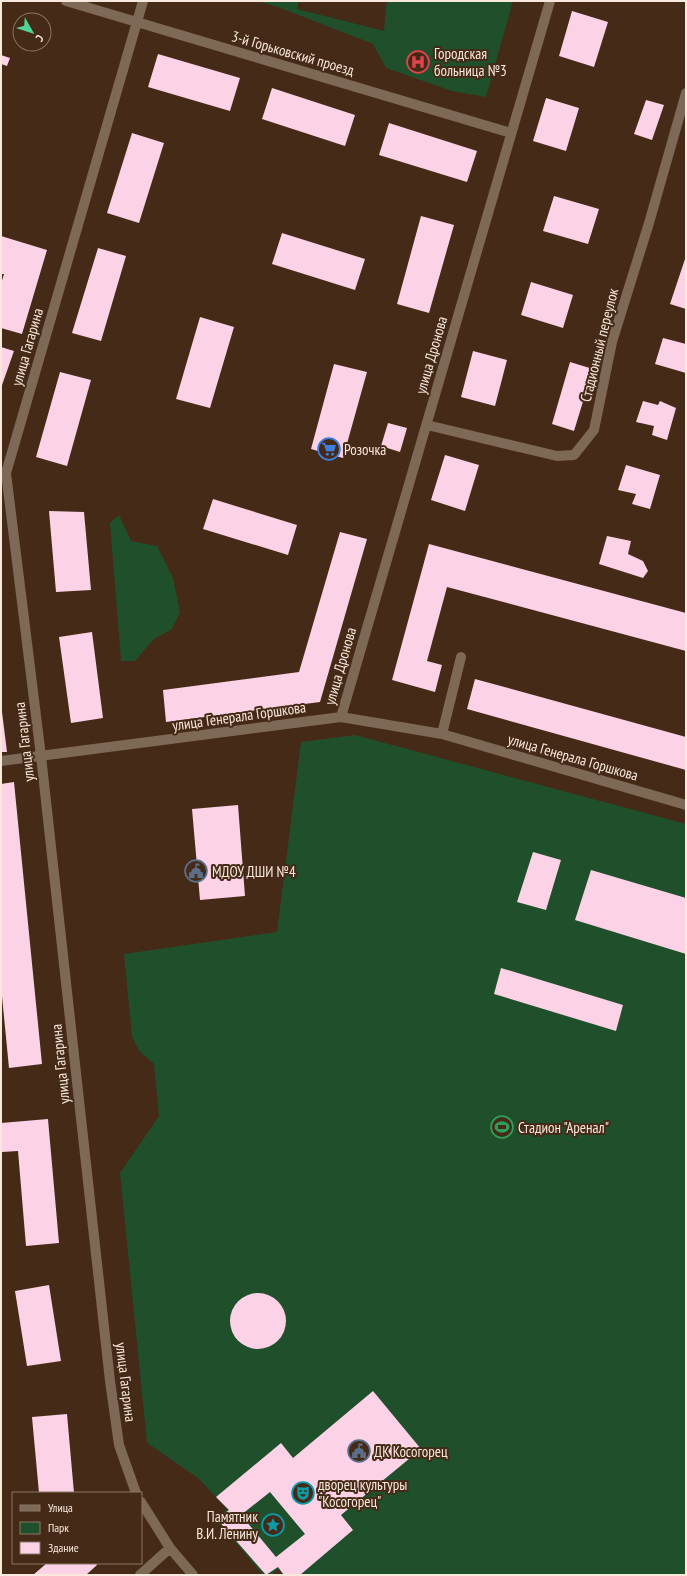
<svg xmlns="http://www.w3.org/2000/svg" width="687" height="1576" font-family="'PT Sans Narrow',sans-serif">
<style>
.green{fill:#204f2b}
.building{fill:#fbd2e6;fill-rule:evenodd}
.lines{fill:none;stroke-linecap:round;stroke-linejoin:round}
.minor{stroke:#7e6856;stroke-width:10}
.labels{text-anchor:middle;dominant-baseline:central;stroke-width:4;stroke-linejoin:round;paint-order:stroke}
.street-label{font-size:15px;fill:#f9e8dc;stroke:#442a17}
.poi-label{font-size:15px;fill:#f9e8dc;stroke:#442a17;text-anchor:start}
</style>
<rect width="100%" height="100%" fill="#442a17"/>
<!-- green -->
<path class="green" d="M 257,1 L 299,1 L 297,9 L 384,31 L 386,6 L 388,1 L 513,1 L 486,97 L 452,91 L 386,68 L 373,44 L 278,7 Z
M 119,515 L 131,541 L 157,546 L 173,578 L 180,612 L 172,629 L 154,639 L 135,661 L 121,661 L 110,523 Z
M 355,735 L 686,824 L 686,1575 L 283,1575 L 278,1569 L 271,1575 L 263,1575 L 216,1519 L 227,1509 L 198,1478 L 147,1443 L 120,1173 L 159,1116 L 154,1064 L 139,1051 L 132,1036 L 124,954 L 277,932 L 301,742 Z"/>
<!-- building -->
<path class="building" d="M 572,11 L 608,22 L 594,67 L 559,56 Z
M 158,54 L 240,78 L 230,111 L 148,87 Z
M 1,55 L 10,58 L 7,66 L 1,64 Z
M 272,88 L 355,115 L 345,146 L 262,119 Z
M 546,98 L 579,108 L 566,151 L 533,141 Z
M 646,100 L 664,105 L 652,140 L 634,134 Z
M 389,123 L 477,151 L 467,182 L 379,155 Z
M 132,133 L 164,143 L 139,223 L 107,213 Z
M 554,196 L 599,209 L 588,244 L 543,231 Z
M 421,216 L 454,225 L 429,313 L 397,304 Z
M 282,233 L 365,259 L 355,290 L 272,264 Z
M 1,236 L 47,250 L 22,334 L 1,328 L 1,284 L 4,274 L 1,274 Z
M 98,248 L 126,256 L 101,341 L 72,333 Z
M 686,256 L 686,309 L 670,304 Z
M 531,282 L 573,295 L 563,328 L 521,315 Z
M 200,317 L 234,327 L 210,408 L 176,399 Z
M 663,338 L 686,344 L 686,373 L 655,364 Z
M 1,347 L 14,351 L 1,388 Z
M 473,351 L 507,360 L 495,406 L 461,397 Z
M 570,362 L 593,369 L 574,431 L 552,424 Z
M 334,364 L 367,372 L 343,458 L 311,449 Z
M 60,372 L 91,380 L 67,466 L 36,457 Z
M 643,401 L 658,405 L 660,401 L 676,408 L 667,440 L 652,435 L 654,426 L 636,422 Z
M 388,423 L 407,428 L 400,452 L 381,446 Z
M 445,455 L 479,465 L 465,511 L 431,500 Z
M 626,465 L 660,475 L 650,509 L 632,504 L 636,494 L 618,490 Z
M 213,499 L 297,525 L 288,555 L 203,529 Z
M 49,511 L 84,512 L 91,590 L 56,592 Z
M 340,532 L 367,539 L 320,702 L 166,722 L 163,690 L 299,672 Z
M 607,536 L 631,541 L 628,554 L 643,561 L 648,571 L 643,578 L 599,564 Z
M 429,544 L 686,613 L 686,651 L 447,587 L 427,661 L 442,665 L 435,692 L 392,680 Z
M 92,632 L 103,718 L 71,723 L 59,637 Z
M 475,679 L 686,737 L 686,770 L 467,709 Z
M 1,704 L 7,752 L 1,752 Z
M 14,782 L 42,1064 L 9,1068 L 1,986 L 1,784 Z
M 238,805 L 245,896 L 200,900 L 192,809 Z
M 533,852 L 561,860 L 546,910 L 517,902 Z
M 591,870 L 686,898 L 686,954 L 575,920 Z
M 501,968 L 623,1005 L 616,1031 L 494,994 Z
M 48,1119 L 59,1243 L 26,1246 L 18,1151 L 2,1152 L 1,1123 Z
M 49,1285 L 61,1361 L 27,1366 L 15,1291 Z
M230 1321a28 28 0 1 1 56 0a28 28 0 1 1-56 0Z
M 373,1391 L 421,1449 L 341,1515 L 353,1530 L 300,1575 L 284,1575 L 278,1567 L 266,1575 L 217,1519 L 229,1510 L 216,1497 L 281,1443 L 293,1458 ZM 270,1492 L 305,1534 L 276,1557 L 241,1515 Z
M 67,1414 L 74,1493 L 39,1493 L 32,1417 Z
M 47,1563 L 96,1563 L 97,1565 L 86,1575 L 33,1575 Z"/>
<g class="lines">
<!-- minor -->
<path class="minor" d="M 66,1 L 511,133
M 427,425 L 557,456 L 574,455 L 594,430 L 612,342 L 649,223 L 686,93
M 341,717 L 550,1
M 442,734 L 461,657
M 1,761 L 341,717 L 442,734 L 686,805
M 136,1493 L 119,1445 L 110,1381 L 41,756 L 6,473 L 143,1
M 141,1502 L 170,1548 L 193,1575
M 140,1575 L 170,1548"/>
</g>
<!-- icons -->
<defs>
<g id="hospital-ring" transform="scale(1.15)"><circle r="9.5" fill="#442a17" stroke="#e0444e" stroke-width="1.5"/><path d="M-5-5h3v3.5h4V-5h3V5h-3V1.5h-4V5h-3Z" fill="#e0444e"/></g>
<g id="supermarket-ring" transform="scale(1.15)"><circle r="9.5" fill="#442a17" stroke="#3f7fe0" stroke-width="1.5"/><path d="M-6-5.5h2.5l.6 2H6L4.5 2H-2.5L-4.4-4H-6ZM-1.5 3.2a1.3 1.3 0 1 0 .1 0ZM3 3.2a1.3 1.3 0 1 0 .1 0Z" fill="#3f7fe0"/></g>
<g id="civic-ring" transform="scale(1.15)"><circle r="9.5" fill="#442a17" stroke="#5c6f8a" stroke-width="1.5"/><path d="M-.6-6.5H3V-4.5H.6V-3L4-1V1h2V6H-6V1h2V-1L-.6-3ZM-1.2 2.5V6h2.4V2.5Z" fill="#5c6f8a"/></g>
<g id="stadium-ring" transform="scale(1.15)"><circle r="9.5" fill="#442a17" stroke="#2e9e5b" stroke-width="1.5"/><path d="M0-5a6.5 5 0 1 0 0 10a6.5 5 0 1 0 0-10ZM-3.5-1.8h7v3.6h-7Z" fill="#2e9e5b"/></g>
<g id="theatre-ring" transform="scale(1.15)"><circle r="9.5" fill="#442a17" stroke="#0f9aa8" stroke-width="1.5"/><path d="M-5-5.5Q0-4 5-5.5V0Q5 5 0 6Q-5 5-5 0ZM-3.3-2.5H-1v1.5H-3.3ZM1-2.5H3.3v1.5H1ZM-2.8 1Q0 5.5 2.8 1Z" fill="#0f9aa8"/></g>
<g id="sight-ring" transform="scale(1.15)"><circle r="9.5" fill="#442a17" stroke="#0f9aa8" stroke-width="1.5"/><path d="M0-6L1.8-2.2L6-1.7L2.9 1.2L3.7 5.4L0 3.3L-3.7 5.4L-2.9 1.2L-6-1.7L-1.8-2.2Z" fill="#0f9aa8"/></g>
</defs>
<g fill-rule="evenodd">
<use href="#hospital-ring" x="418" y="62"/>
<use href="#supermarket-ring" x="329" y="449"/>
<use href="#civic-ring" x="196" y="871"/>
<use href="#stadium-ring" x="502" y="1127"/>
<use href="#civic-ring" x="359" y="1451"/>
<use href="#theatre-ring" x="303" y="1493"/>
<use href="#sight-ring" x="273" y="1525"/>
</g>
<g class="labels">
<!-- street labels -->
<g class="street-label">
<text transform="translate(293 53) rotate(16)">3-й Горьковский проезд</text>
<text transform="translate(599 345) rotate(-76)">Стадионный переулок</text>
<text transform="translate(27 347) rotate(-74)">улица Гагарина</text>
<text transform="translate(431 355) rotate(-74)">улица Дронова</text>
<text transform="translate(340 666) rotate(-74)">улица Дронова</text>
<text transform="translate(239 716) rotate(-8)">улица Генерала Горшкова</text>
<text transform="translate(24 742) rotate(-97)">улица Гагарина</text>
<text transform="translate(573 757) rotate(16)">улица Генерала Горшкова</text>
<text transform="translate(60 1064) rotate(-96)">улица Гагарина</text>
<text transform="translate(126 1382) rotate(83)">улица Гагарина</text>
</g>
<!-- poi labels -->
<g class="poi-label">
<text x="434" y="53">Городская<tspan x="434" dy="17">больница №3</tspan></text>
<text x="344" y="449">Розочка</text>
<text x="212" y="871">МДОУ ДШИ №4</text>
<text x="518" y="1127">Стадион "Аренал"</text>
<text x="374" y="1451">ДК Косогорец</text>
<text x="318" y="1484">дворец культуры<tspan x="318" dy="17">"Косогорец"</tspan></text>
<text x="258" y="1516" text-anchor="end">Памятник<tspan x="258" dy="17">В.И. Ленину</tspan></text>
</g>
</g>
<!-- border -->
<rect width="687" height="1576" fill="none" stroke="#f9e8dc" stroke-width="4"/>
<!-- legend -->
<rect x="12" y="1492" width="130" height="72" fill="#442a17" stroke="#8c7666"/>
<rect x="20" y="1505" width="20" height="6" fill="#7e6856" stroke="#8c7666"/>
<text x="48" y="1512" font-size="12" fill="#f9e8dc">Улица</text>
<rect x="20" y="1522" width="20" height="12" fill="#204f2b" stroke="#8c7666"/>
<text x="48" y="1532" font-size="12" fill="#f9e8dc">Парк</text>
<rect x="20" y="1542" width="20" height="12" fill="#fbd2e6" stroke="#8c7666"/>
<text x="48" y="1552" font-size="12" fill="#f9e8dc">Здание</text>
<!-- north arrow -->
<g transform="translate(32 32) rotate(129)"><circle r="19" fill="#442a17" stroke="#8c7666"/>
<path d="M0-3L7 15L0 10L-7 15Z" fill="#52d397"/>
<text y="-6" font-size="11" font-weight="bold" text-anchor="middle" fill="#f9e8dc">С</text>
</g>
</svg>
